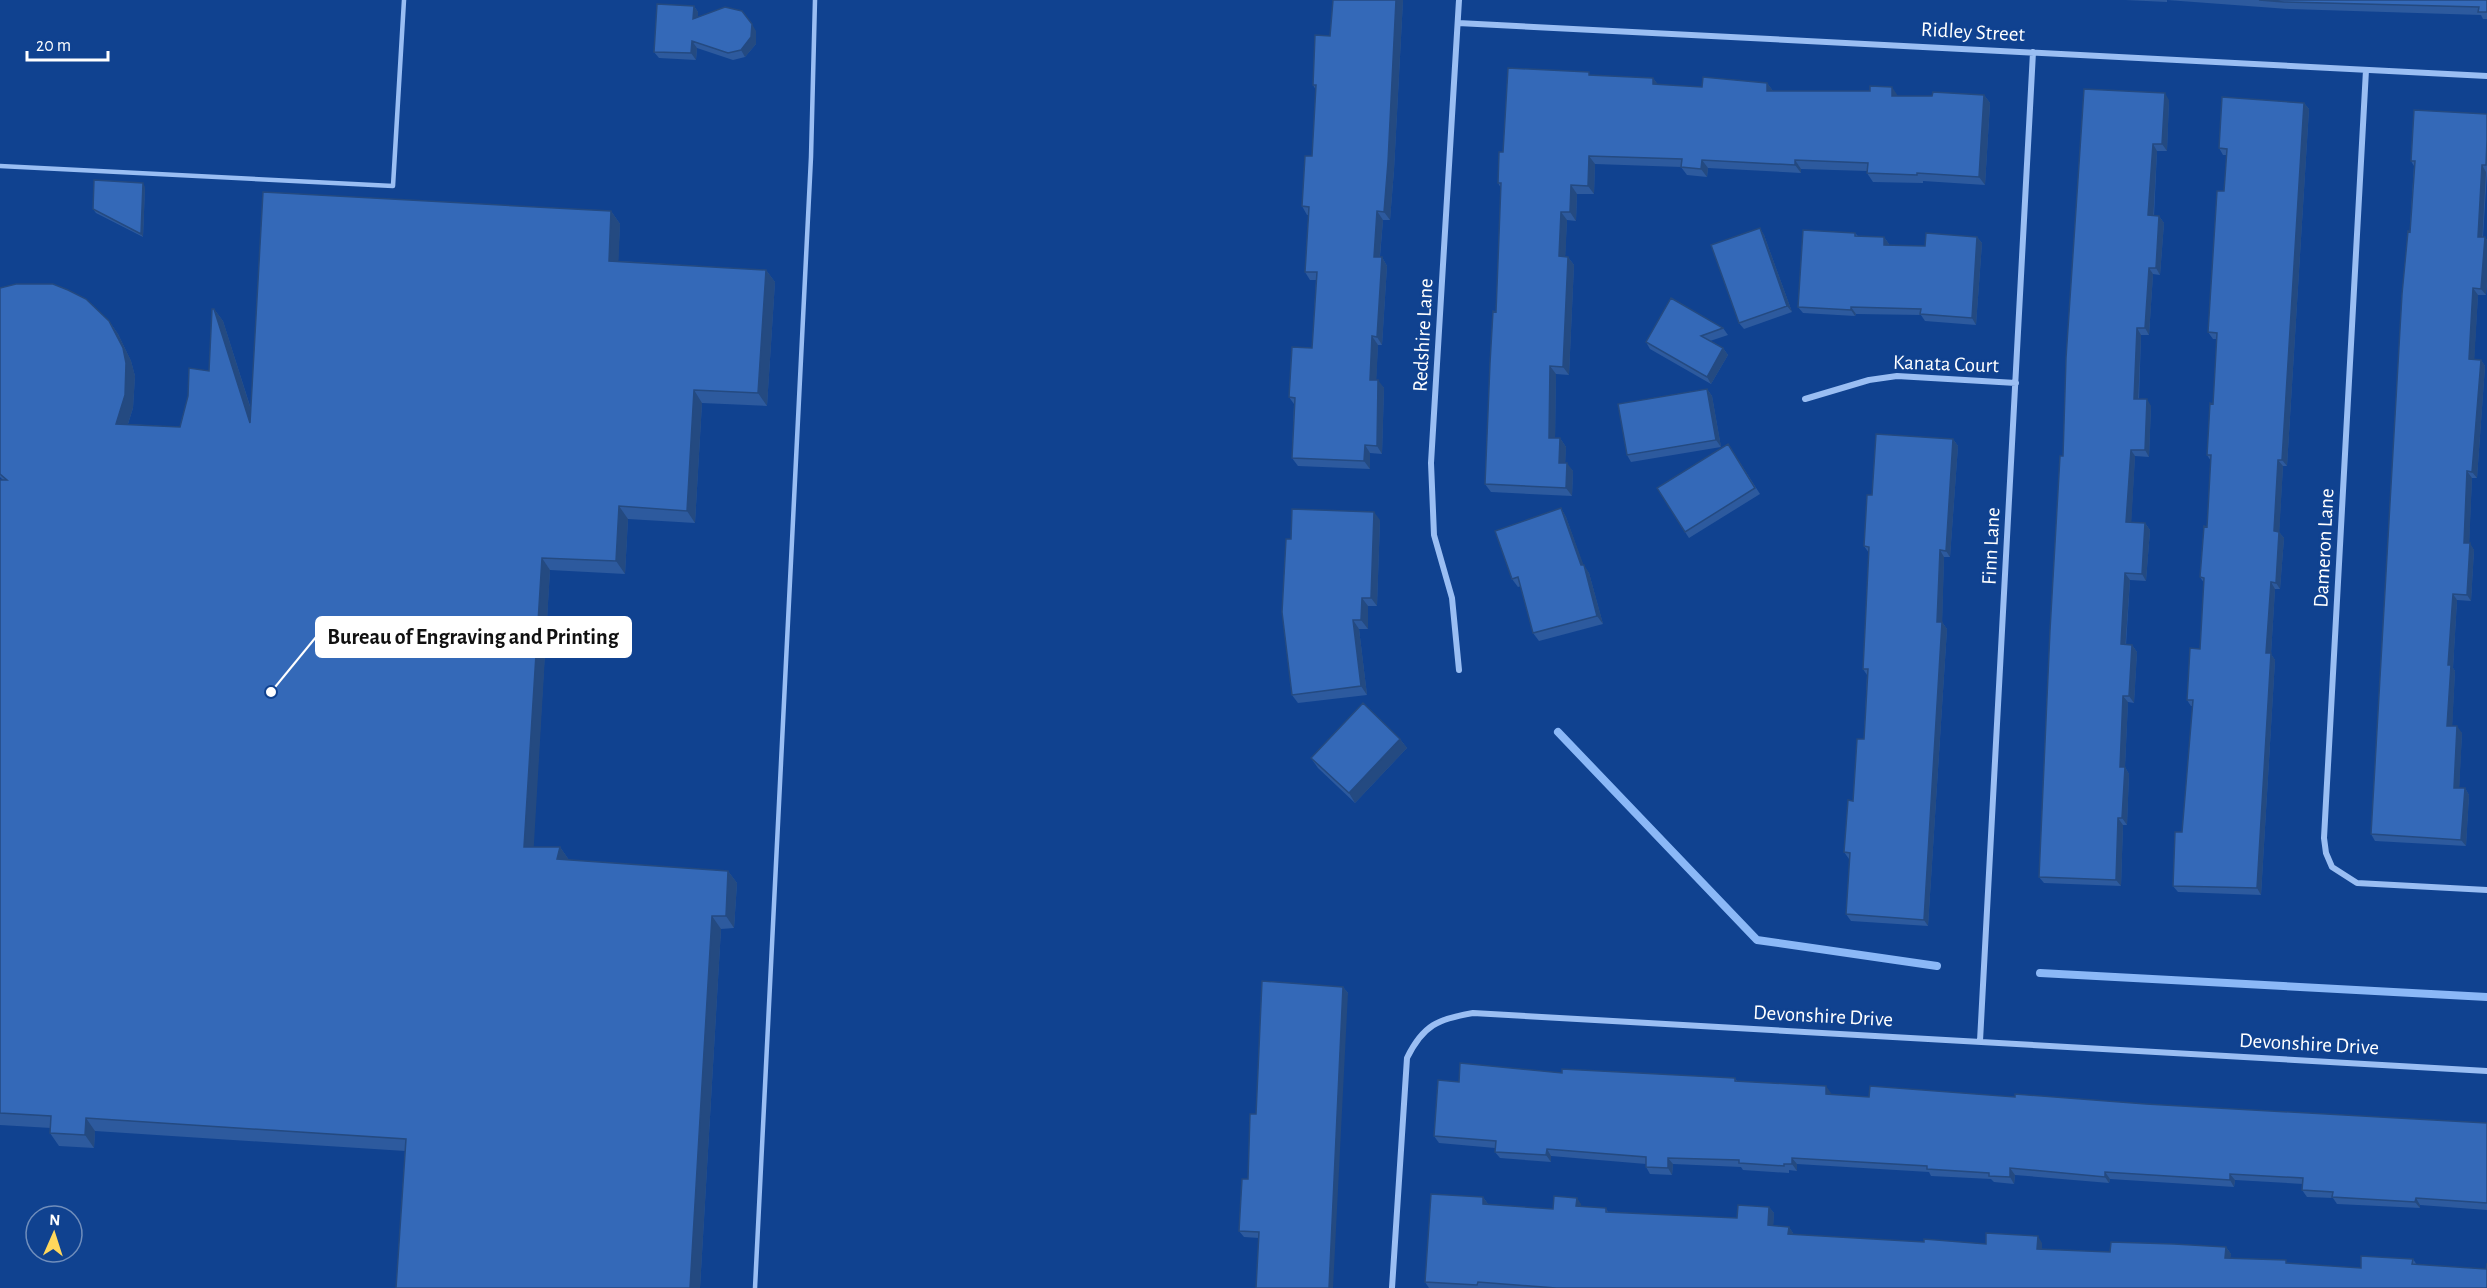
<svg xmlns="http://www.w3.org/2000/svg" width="2487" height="1288" font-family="'Alegreya Sans',sans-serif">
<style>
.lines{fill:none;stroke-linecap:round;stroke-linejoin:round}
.stream{stroke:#8bb8f7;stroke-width:8}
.lane{stroke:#9abef3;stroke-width:4.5}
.street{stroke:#9abef3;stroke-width:6}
.wall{fill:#2d5a9e}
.shaded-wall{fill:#244a81}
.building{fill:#3469b8;stroke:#244a81;stroke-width:1.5}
.labels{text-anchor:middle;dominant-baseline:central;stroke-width:5;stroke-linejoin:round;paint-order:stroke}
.street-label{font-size:21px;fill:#fff;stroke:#104290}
.leader{fill:none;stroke:#fff;stroke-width:2}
.callout-dot{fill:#fff;stroke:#104290;stroke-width:2}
.callout{fill:#fff;stroke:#fff;stroke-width:2}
.callout-label{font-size:22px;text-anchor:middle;font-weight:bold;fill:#111}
</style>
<rect width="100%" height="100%" fill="#104290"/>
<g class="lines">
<!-- stream -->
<path class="stream" d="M 1558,732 L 1757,940 L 1937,966
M 2040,973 L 2487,997"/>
<!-- lane -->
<path class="lane" d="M 0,166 L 393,186 L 404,0
M 755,1288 L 811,157 L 815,0"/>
<!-- street -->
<path class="street" d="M 1458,23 L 2487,76
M 2366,70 L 2324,838 L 2326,853 L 2332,867 L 2357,883 L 2487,890
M 1805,399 L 1869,380 L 1897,376 L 2016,383
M 1459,670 L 1452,598 L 1434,535 L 1431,463 L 1459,0
M 1980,1041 L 2033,52
M 1392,1288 L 1407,1058 C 1423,1025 1438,1019 1473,1013 L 2487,1071"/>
</g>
<!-- wall -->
<path class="wall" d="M 1333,0 L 1403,0 L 1394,170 L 1390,220 L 1383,220 L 1380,257 L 1382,257 L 1387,266 L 1382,345 L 1378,345 L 1376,380 L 1384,388 L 1382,454 L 1370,453 L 1370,469 L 1298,466 L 1292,458 L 1294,404 L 1289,397 L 1312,348 L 1316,280 L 1310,280 L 1305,272 L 1309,215 L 1307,215 L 1302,206 L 1312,156 L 1316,90 L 1313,85 L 1330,36 Z
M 2125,0 L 2487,0 L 2487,19 L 2483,19 L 2481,15 L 2289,9 L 2167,0 L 2167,2 Z
M 694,6 L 698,12 L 698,17 L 756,31 L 756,44 L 745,57 L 733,60 L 697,48 L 696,60 L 659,58 L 654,52 Z
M 1591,75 L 1653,78 L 1658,85 L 1702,87 L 1767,83 L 1773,91 L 1898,96 L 1932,96 L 1984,95 L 1990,103 L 1985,185 L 1923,181 L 1923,183 L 1873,182 L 1867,173 L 1867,171 L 1801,169 L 1801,173 L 1708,168 L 1707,177 L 1687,175 L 1681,167 L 1595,164 L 1594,194 L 1577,194 L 1576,221 L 1567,220 L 1565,257 L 1568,257 L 1574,265 L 1569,375 L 1556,374 L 1555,438 L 1560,438 L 1566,447 L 1565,463 L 1573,471 L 1572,496 L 1491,492 L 1485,484 L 1496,312 L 1501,188 L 1498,183 L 1503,152 Z
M 2169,100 L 2167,151 L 2157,151 L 2154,216 L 2159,216 L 2164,223 L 2160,275 L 2153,274 L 2149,335 L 2141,335 L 2139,399 L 2151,406 L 2149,457 L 2135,456 L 2131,522 L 2145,523 L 2150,530 L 2146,581 L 2130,580 L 2126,645 L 2132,645 L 2137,652 L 2134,703 L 2128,702 L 2125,767 L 2129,774 L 2127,825 L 2123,825 L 2121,886 L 2044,883 L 2039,877 L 2063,456 L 2066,358 Z
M 2304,103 L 2309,109 L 2287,466 L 2283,466 L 2279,532 L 2284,538 L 2280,589 L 2275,589 L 2271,654 L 2275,660 L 2261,895 L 2178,892 L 2173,886 L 2182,832 L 2193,706 L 2191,706 L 2187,700 L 2200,649 L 2204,583 L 2200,577 L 2207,527 L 2211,461 L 2207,455 L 2213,404 L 2217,339 L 2213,339 L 2208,332 L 2224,191 L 2227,155 L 2223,155 L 2219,148 Z
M 2487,114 L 2487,172 L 2483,237 L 2485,237 L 2487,240 L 2487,281 L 2486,295 L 2478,295 L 2474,359 L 2481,360 L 2485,366 L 2477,478 L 2472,478 L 2469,543 L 2474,550 L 2471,601 L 2457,600 L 2453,668 L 2455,671 L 2452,726 L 2462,733 L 2459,788 L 2465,788 L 2469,795 L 2466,846 L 2375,841 L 2371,834 L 2414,166 L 2411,161 Z
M 145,187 L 143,237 L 96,213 L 93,209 Z
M 611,211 L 620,224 L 618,261 L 766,270 L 775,282 L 767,406 L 702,403 L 695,523 L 628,519 L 625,574 L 550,570 L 533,847 L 560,847 L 569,860 L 728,871 L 737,883 L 734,928 L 721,929 L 700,1288 L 396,1288 L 405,1151 L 95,1131 L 94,1148 L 59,1146 L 50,1133 L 51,1128 L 0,1125 L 0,480 L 3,480 L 0,477 L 0,288 L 109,321 L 118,334 L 131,361 L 135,376 L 133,408 L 128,424 L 180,427 L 209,371 L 214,309 L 223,321 L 251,409 Z
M 1760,228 L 1764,235 L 1792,312 L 1744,329 L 1739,323 Z
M 1855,233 L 1858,236 L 1884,237 L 1889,244 L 1889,245 L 1925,246 L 1977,237 L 1982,243 L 1976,325 L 1925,321 L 1921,315 L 1856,314 L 1855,316 L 1803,313 L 1798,307 Z
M 1723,328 L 1728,335 L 1710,341 L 1723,348 L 1728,355 L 1711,384 L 1650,349 L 1646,342 Z
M 1707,389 L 1712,396 L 1721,447 L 1631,462 L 1627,455 Z
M 1953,439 L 1958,446 L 1950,557 L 1944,557 L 1942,622 L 1947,629 L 1928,926 L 1851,921 L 1846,914 L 1850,859 L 1849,859 L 1844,852 L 1864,739 L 1867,675 L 1863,669 L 1869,553 L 1864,546 Z
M 1732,450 L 1760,494 L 1689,538 L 1685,532 Z
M 1561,508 L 1566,517 L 1583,565 L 1589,573 L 1603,624 L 1539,641 L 1533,633 L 1521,586 L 1518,587 L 1512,579 Z
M 1380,520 L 1377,606 L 1368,606 L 1368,629 L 1359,629 L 1367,695 L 1298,703 L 1292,695 L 1291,539 Z
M 1400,739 L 1407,748 L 1355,803 L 1318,768 L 1311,758 Z
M 1343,987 L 1348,993 L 1259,1238 L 1244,1237 L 1239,1231 L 1248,1179 L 1256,1114 Z
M 1562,1073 L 1735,1078 L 1737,1081 L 1831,1093 L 1830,1094 L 1869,1097 L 2015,1097 L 2487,1123 L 2487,1210 L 2420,1205 L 2420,1208 L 2337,1204 L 2333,1198 L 2307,1197 L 2302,1190 L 2303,1184 L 2235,1180 L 2234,1187 L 2110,1179 L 2109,1183 L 2015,1175 L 2014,1184 L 1994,1182 L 1991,1179 L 1931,1176 L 1929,1172 L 1797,1164 L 1797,1171 L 1789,1170 L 1789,1173 L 1743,1170 L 1741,1167 L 1673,1164 L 1672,1175 L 1650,1174 L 1646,1167 L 1646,1164 L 1551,1156 L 1551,1162 L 1500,1158 L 1495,1152 L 1495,1148 L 1439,1143 L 1434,1136 L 1459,1082 Z
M 1483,1197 L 1488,1204 L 1553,1209 L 1581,1204 L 1581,1207 L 1606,1208 L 1608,1212 L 1737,1218 L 1769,1207 L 1774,1213 L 1773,1225 L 1789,1227 L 1793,1233 L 1793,1235 L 1924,1242 L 1986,1244 L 2042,1243 L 2042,1249 L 2110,1252 L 2226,1247 L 2231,1254 L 2230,1258 L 2289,1263 L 2361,1268 L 2413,1259 L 2417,1265 L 2487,1288 L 1429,1288 L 1425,1282 Z"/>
<!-- shaded-wall -->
<path class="shaded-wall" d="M 1396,0 L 1403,0 L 1394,170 L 1390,220 L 1384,212 Z
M 694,6 L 698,12 L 698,26 L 693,19 Z
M 752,24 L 756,31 L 756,44 L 745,57 L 741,50 Z
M 692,41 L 697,48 L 696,60 L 691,53 Z
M 1653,78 L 1659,86 L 1653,84 Z
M 1767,83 L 1773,91 L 1767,91 Z
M 1892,87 L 1898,96 L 1892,96 Z
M 2165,93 L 2169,100 L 2167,151 L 2162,144 Z
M 1984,95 L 1990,103 L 1985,185 L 1979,177 Z
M 2304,103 L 2309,109 L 2287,466 L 2282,460 Z
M 2153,144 L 2157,151 L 2153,222 L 2148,215 Z
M 1589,156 L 1595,164 L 1594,194 L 1588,186 Z
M 1702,160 L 1708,168 L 1707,177 L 1701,169 Z
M 1795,160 L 1801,169 L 1801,173 L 1795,165 Z
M 2482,165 L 2486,172 L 2482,243 L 2478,237 Z
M 143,183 L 145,187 L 143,237 L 141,234 Z
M 1571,185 L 1577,194 L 1576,221 L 1570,212 Z
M 611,211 L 620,224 L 618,274 L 609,261 Z
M 1377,211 L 1383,220 L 1379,265 L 1374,257 Z
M 1561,212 L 1567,220 L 1565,265 L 1559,256 Z
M 2159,216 L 2164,223 L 2160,275 L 2156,268 Z
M 1760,228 L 1764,235 L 1792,312 L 1787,306 Z
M 1884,237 L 1889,244 L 1889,252 L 1884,245 Z
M 1977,237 L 1982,243 L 1976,325 L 1972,318 Z
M 2485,237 L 2487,240 L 2487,281 L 2486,295 L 2481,289 Z
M 1382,257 L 1387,266 L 1382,345 L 1377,337 Z
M 1568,257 L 1574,265 L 1569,375 L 1563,367 Z
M 2149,268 L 2153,274 L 2149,335 L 2145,328 Z
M 766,270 L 775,282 L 767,406 L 758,393 Z
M 2473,288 L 2478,295 L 2474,366 L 2469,359 Z
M 1851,307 L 1856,314 L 1855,316 L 1851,310 Z
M 214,309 L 223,321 L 259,435 L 250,423 Z
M 109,321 L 118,334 L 131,361 L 135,376 L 133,408 L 124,436 L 116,424 Z
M 2137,328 L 2141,335 L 2138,405 L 2134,399 Z
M 1372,336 L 1378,345 L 1376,388 L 1370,380 Z
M 1723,348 L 1728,355 L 1711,384 L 1707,377 Z
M 2481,360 L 2485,366 L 2477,478 L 2472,472 Z
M 1550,366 L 1556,374 L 1555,446 L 1549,438 Z
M 1378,380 L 1384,388 L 1382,454 L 1377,446 Z
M 1707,389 L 1712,396 L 1721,447 L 1716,440 Z
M 694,390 L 702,403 L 695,523 L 687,511 Z
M 2147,399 L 2151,406 L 2149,457 L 2145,450 Z
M 1560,438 L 1566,447 L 1565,471 L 1559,463 Z
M 1953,439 L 1958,446 L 1950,557 L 1946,551 Z
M 1365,445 L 1370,453 L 1370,469 L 1364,461 Z
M 2131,450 L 2135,456 L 2131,529 L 2126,522 Z
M 2278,460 L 2283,466 L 2279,538 L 2274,531 Z
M 1567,463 L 1573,471 L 1572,496 L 1566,488 Z
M 2467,471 L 2472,478 L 2469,550 L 2464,543 Z
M 619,506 L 628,519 L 625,574 L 616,561 Z
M 1561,508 L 1566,517 L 1585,569 L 1584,565 L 1589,573 L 1603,624 L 1597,616 Z
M 1374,512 L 1380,520 L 1377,606 L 1371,598 Z
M 2145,523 L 2150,530 L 2146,581 L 2142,574 Z
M 2279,532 L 2284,538 L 2280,589 L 2276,583 Z
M 2470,543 L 2474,550 L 2471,601 L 2467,595 Z
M 1940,550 L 1944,557 L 1942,629 L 1937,622 Z
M 542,558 L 550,570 L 533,860 L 524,847 Z
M 2125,573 L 2130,580 L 2125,651 L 2121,644 Z
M 2271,582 L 2275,589 L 2271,654 L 2275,660 L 2261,895 L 2257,888 L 2266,653 Z
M 2453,594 L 2457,600 L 2453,668 L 2455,671 L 2452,732 L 2447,726 L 2448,665 Z
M 1362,598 L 1368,606 L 1368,629 L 1361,620 Z
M 1353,620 L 1359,629 L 1367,695 L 1361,686 Z
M 1942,622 L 1947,629 L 1928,926 L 1924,920 Z
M 2132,645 L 2137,652 L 2134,703 L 2129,696 Z
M 2123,696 L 2128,702 L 2125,767 L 2129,774 L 2127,825 L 2122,818 L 2120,767 Z
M 2457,726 L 2462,733 L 2459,794 L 2454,788 Z
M 1400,739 L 1407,748 L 1355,803 L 1349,793 Z
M 2465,788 L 2469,795 L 2466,846 L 2461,840 Z
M 2118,818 L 2123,825 L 2121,886 L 2116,880 Z
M 560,847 L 569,860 L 557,859 Z
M 728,871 L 737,883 L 734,928 L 726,916 Z
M 712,916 L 721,929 L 700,1288 L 690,1288 Z
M 1343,987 L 1348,993 L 1333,1288 L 1329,1288 Z
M 1826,1086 L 1831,1093 L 1830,1101 L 1826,1094 Z
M 86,1118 L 95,1131 L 94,1148 L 85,1135 Z
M 1547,1149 L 1551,1156 L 1551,1162 L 1546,1155 Z
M 1668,1158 L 1673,1164 L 1672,1175 L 1668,1168 Z
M 1792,1158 L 1797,1164 L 1797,1171 L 1792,1164 Z
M 2010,1168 L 2015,1175 L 2014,1184 L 2010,1177 Z
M 2105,1172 L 2110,1179 L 2109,1183 L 2105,1177 Z
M 2230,1174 L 2235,1180 L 2234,1187 L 2230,1180 Z
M 1483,1197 L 1488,1204 L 1487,1211 L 1483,1204 Z
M 1577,1198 L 1581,1204 L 1581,1213 L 1576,1206 Z
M 2416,1198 L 2420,1205 L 2420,1208 L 2415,1202 Z
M 1769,1207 L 1774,1213 L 1773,1232 L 1768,1225 Z
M 1789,1227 L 1793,1233 L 1793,1241 L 1788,1234 Z
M 2038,1236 L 2042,1243 L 2042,1256 L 2037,1249 Z
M 2226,1247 L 2231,1254 L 2230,1264 L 2225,1258 Z"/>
<!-- building -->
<path class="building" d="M 1333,0 L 1396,0 L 1388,162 L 1384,212 L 1377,211 L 1374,257 L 1382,257 L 1377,337 L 1372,336 L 1370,380 L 1378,380 L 1377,446 L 1365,445 L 1364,461 L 1292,458 L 1295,398 L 1289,397 L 1292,347 L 1312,348 L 1317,272 L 1305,272 L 1309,207 L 1302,206 L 1305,156 L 1312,156 L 1316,85 L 1313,85 L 1315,35 L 1330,36 Z
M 2259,0 L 2487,0 L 2487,12 L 2478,12 L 2479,7 L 2284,2 Z
M 657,4 L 694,6 L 693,19 L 725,7 L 742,11 L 752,24 L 751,37 L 741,50 L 728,53 L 692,41 L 691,53 L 654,52 Z
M 1508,68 L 1589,72 L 1589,75 L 1653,78 L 1653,84 L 1702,87 L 1703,77 L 1767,83 L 1767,91 L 1870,91 L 1870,86 L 1892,87 L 1892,96 L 1932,96 L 1933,92 L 1984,95 L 1979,177 L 1917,173 L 1917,175 L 1867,173 L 1868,163 L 1795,160 L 1795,165 L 1702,160 L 1701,169 L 1681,167 L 1682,159 L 1589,156 L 1588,186 L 1571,185 L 1570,212 L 1561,212 L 1559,256 L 1568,257 L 1563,367 L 1550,366 L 1549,438 L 1560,438 L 1559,463 L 1567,463 L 1566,488 L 1485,484 L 1490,363 L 1493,311 L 1496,312 L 1501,183 L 1498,183 L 1499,152 L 1503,152 Z
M 2084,89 L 2165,93 L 2162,144 L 2153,144 L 2148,215 L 2159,216 L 2156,268 L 2149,268 L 2145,328 L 2137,328 L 2134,399 L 2147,399 L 2145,450 L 2131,450 L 2126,522 L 2145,523 L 2142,574 L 2125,573 L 2121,644 L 2132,645 L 2129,696 L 2123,696 L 2120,767 L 2125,767 L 2122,818 L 2118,818 L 2116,880 L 2039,877 L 2050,630 L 2060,456 L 2063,456 L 2066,358 Z
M 2222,97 L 2304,103 L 2282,460 L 2278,460 L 2274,531 L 2279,532 L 2276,583 L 2271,582 L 2266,653 L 2271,653 L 2257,888 L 2173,886 L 2175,832 L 2182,832 L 2193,700 L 2187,700 L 2190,648 L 2200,649 L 2204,578 L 2200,577 L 2204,526 L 2207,527 L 2211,455 L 2207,455 L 2210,403 L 2213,404 L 2217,333 L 2208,332 L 2217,191 L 2224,191 L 2227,149 L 2219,148 Z
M 2414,110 L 2487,114 L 2487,140 L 2486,165 L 2482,165 L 2478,237 L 2485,237 L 2481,289 L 2473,288 L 2469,359 L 2481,360 L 2472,472 L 2467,471 L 2464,543 L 2470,543 L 2467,595 L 2453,594 L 2448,665 L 2451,665 L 2447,726 L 2457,726 L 2454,788 L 2465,788 L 2461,840 L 2371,834 L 2402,294 L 2408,231 L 2410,232 L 2415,161 L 2411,161 Z
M 94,180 L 143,183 L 141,234 L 93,209 Z
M 263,192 L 611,211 L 609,261 L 766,270 L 758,393 L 694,390 L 687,511 L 619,506 L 616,561 L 542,558 L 524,847 L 560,847 L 557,859 L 728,871 L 726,916 L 712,916 L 690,1288 L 396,1288 L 406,1139 L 86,1118 L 85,1135 L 50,1133 L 51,1116 L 0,1113 L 0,480 L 7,480 L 0,474 L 0,288 L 16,284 L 53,284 L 68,290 L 86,299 L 109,321 L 123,348 L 126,363 L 125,395 L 116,424 L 180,427 L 188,396 L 189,368 L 209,371 L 212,309 L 214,309 L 250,423 Z
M 1760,228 L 1787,306 L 1739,323 L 1711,245 Z
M 1803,230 L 1855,233 L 1855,236 L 1884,237 L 1884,245 L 1925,246 L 1926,233 L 1977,237 L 1972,318 L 1920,314 L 1921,309 L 1851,307 L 1851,310 L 1798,307 Z
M 1671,298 L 1723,328 L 1701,336 L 1723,348 L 1707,377 L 1646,342 Z
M 1707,389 L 1716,440 L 1627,455 L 1618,404 Z
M 1876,434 L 1953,439 L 1946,551 L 1940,550 L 1937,622 L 1942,622 L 1924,920 L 1846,914 L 1850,853 L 1844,852 L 1848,800 L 1853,801 L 1857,739 L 1864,739 L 1868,669 L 1863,669 L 1869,547 L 1864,546 L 1867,495 L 1872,495 Z
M 1728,444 L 1755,488 L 1685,532 L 1657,488 Z
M 1561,508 L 1581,565 L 1584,565 L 1597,616 L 1533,633 L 1518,577 L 1512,579 L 1495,531 Z
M 1292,509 L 1374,512 L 1371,598 L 1362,598 L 1361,620 L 1353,620 L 1361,686 L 1292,695 L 1282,612 L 1286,539 L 1291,539 Z
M 1363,703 L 1400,739 L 1349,793 L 1311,758 Z
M 1262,981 L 1343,987 L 1329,1288 L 1256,1288 L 1259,1232 L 1239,1231 L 1242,1179 L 1248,1179 L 1250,1114 L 1256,1114 Z
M 1460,1063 L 1562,1073 L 1562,1069 L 1735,1078 L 1735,1081 L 1826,1086 L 1826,1094 L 1869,1097 L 1870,1086 L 2015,1097 L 2015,1094 L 2146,1104 L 2487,1123 L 2487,1203 L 2416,1198 L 2415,1202 L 2332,1197 L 2333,1192 L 2302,1190 L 2303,1178 L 2230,1174 L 2230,1180 L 2105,1172 L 2105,1177 L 2010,1168 L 2010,1177 L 1989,1176 L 1989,1173 L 1927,1169 L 1927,1166 L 1792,1158 L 1792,1164 L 1784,1164 L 1784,1166 L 1739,1163 L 1739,1160 L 1668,1158 L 1668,1168 L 1646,1167 L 1646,1157 L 1547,1149 L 1546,1155 L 1495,1152 L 1496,1141 L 1434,1136 L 1438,1080 L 1459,1082 Z
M 1431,1194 L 1483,1197 L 1483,1204 L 1553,1209 L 1554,1196 L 1577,1198 L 1576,1206 L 1606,1208 L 1606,1212 L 1737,1218 L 1738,1205 L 1769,1207 L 1768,1225 L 1789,1227 L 1788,1234 L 1924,1242 L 1924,1239 L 1986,1244 L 1986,1233 L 2038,1236 L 2037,1249 L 2110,1252 L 2111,1242 L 2174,1244 L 2226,1247 L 2225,1258 L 2286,1260 L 2286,1263 L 2361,1268 L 2361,1256 L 2413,1259 L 2412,1264 L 2486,1269 L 2487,1263 L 2487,1288 L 1556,1288 L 1478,1282 L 1477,1285 L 1425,1282 Z"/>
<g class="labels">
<!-- street labels -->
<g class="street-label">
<text transform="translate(1973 32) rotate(3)">Ridley Street</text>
<text transform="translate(1423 335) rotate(-87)">Redshire Lane</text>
<text transform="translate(1946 364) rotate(2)">Kanata Court</text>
<text transform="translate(1991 546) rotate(-87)">Finn Lane</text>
<text transform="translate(2324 548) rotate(-87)">Dameron Lane</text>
<text transform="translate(1823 1016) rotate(3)">Devonshire Drive</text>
<text transform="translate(2309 1044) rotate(3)">Devonshire Drive</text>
</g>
</g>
<!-- callouts -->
<path class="leader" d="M271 692L316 637"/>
<circle class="callout-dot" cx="271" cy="692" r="6"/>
<rect class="callout" x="316" y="617" width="315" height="40" rx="6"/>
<g class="callout-label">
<text x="473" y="644">Bureau of Engraving and Printing</text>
</g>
<!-- north arrow -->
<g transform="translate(54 1234) rotate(3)"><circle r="28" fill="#104290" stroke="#708ebc" stroke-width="1.5"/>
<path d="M0-4.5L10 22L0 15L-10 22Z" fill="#ffd75c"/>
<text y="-9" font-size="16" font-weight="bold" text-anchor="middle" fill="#ffffff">N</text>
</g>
<!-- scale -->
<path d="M27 51v9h81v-9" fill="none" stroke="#ffffff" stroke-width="3"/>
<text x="36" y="51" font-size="18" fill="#ffffff" stroke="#104290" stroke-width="4.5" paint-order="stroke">20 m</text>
</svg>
